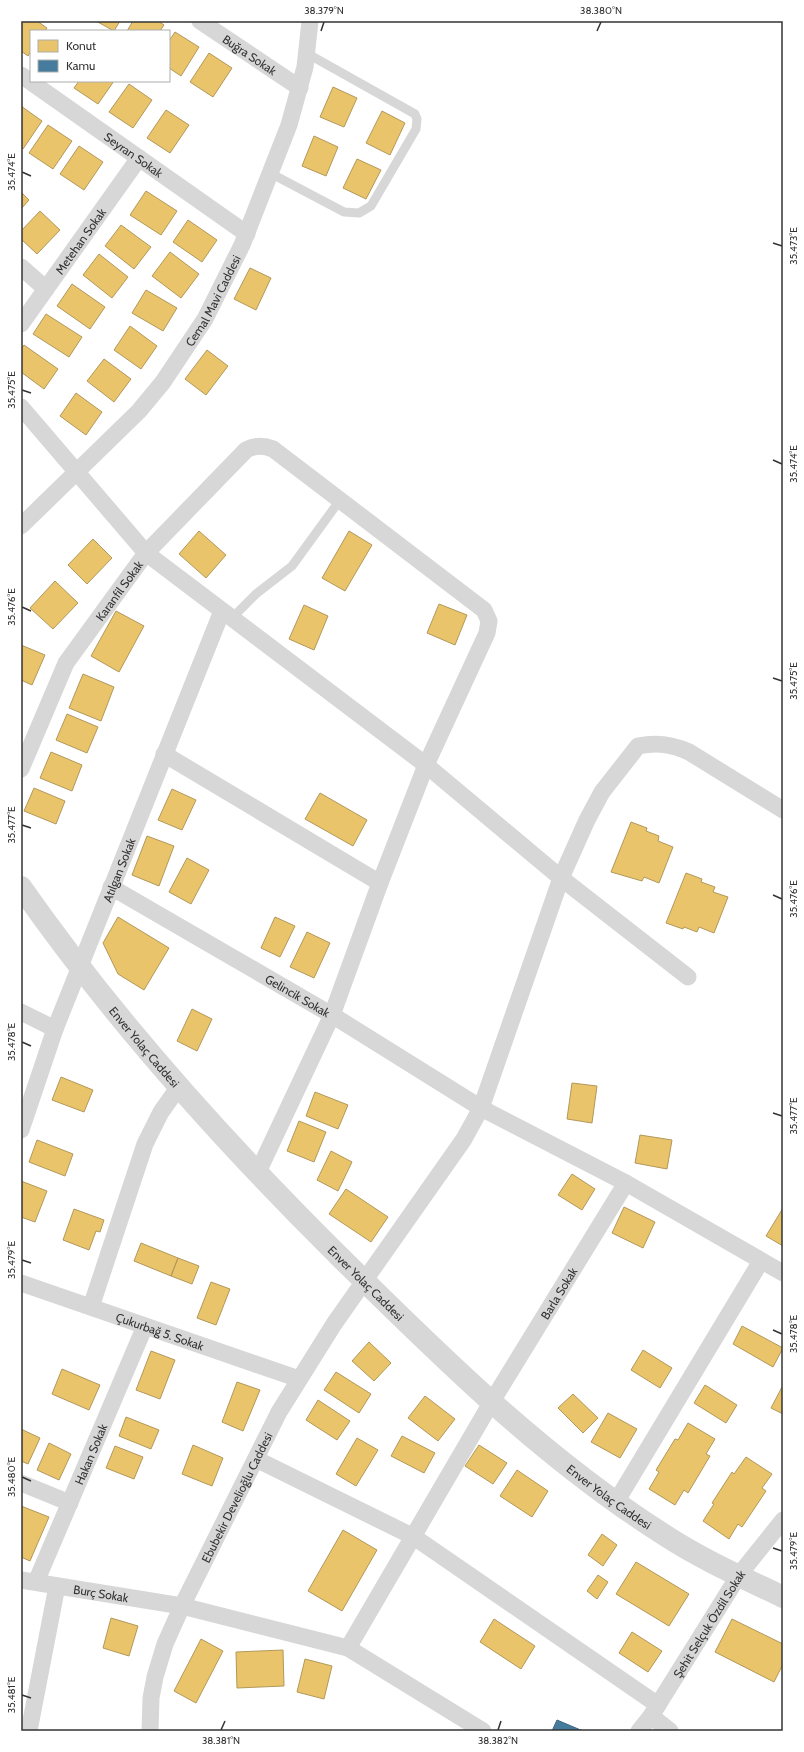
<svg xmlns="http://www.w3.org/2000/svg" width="804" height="1752" font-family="Cabin,sans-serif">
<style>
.homes{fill:#e9c46a;stroke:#b2985a}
.public{fill:#457b9d;stroke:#40657d}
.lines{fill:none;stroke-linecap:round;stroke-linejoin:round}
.service{stroke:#d7d7d7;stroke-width:9}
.minor{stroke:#d7d7d7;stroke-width:17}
.tertiary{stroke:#d7d7d7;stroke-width:22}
.ticks{fill:none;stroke:#333;stroke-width:1.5}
.labels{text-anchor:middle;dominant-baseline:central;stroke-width:4;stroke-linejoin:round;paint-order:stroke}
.street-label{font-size:12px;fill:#333;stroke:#fff}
.neatline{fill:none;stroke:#333;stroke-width:1.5}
.ticks-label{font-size:10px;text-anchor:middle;fill:#333}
</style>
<rect width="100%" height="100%" fill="#fff"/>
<!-- homes -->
<path class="homes" d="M 21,21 L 37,21 L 47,28 L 45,31 L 31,31 L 31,51 L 28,56 L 21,51 Z
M 96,21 L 120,21 L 114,31 Z
M 133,21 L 158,21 L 164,25 L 160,31 L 127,31 Z
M 175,32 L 199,47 L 181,76 L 169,68 L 169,41 Z
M 209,53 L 232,68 L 213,97 L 190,82 Z
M 79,81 L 114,81 L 98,104 L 74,88 Z
M 129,84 L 152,100 L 133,128 L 109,112 Z
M 333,87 L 357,98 L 344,127 L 320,117 Z
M 21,106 L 42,121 L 23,149 L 21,147 Z
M 166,110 L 189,125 L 170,153 L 147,138 Z
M 382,111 L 405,123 L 390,155 L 366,143 Z
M 48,125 L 72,141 L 53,169 L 29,153 Z
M 314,136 L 338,147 L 326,176 L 302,166 Z
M 79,146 L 103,162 L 84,190 L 60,174 Z
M 357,159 L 381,170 L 366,199 L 343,188 Z
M 146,191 L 177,211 L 161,235 L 130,215 Z
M 21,192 L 29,200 L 21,209 Z
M 40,211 L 60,230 L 37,254 L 21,239 L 21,231 Z
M 188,220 L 217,240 L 202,262 L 173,242 Z
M 121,225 L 151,247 L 134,269 L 105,246 Z
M 170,252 L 199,274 L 181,298 L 152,276 Z
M 99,254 L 128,277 L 112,298 L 83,275 Z
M 250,268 L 271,278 L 256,310 L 234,299 Z
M 72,284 L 105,307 L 90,329 L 57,306 Z
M 146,290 L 177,308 L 163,331 L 132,313 Z
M 46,314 L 82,337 L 69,357 L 33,334 Z
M 130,326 L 157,346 L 141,369 L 114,350 Z
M 24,345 L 58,369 L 44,389 L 21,372 L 21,349 Z
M 207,350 L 228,366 L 206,395 L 185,379 Z
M 104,359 L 131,379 L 114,402 L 87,381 Z
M 76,393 L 102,412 L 86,435 L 60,416 Z
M 199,531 L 226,555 L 206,578 L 179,554 Z
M 349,531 L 372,545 L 345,591 L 322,578 Z
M 93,539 L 112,558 L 87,584 L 68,565 Z
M 55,581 L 78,603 L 53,629 L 30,608 Z
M 439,604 L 467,615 L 455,645 L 427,633 Z
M 304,605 L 328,616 L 314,650 L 289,639 Z
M 116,611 L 144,626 L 119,672 L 91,656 Z
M 21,645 L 45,655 L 32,685 L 21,680 Z
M 83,674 L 114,687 L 101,721 L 69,708 Z
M 67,714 L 98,727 L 87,753 L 56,740 Z
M 51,752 L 82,765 L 72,791 L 40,778 Z
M 34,788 L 65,801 L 56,824 L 24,811 Z
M 172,789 L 196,800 L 182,830 L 158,820 Z
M 320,793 L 367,820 L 353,846 L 305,819 Z
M 631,822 L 647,828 L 646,831 L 659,836 L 658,841 L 673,847 L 659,883 L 644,877 L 642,881 L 611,872 Z
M 147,836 L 174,846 L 159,886 L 132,875 Z
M 187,858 L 209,870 L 191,904 L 169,892 Z
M 686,873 L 702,879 L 701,882 L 715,887 L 713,892 L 728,897 L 714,933 L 699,927 L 697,932 L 684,927 L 683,929 L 666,923 Z
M 118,917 L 169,948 L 144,990 L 118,974 L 103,943 Z
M 275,917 L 295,926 L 280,957 L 261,948 Z
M 307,932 L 330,943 L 314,978 L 290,967 Z
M 192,1009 L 212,1019 L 197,1051 L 177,1041 Z
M 61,1077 L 93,1090 L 84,1112 L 52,1100 Z
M 572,1083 L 597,1086 L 592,1123 L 567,1119 Z
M 315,1092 L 348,1105 L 338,1129 L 306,1116 Z
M 299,1121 L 326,1132 L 314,1162 L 287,1151 Z
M 640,1135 L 672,1140 L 667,1169 L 635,1163 Z
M 37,1140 L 73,1154 L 65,1176 L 29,1162 Z
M 331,1151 L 352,1162 L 338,1191 L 317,1180 Z
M 572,1174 L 595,1189 L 582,1210 L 558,1195 Z
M 21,1181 L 47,1191 L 35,1222 L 21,1217 Z
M 346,1189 L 388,1217 L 371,1242 L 329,1214 Z
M 624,1207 L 655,1222 L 643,1248 L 612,1233 Z
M 783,1208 L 783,1246 L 766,1236 Z
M 74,1209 L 104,1220 L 100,1232 L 96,1231 L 89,1250 L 63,1240 Z
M 141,1243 L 178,1258 L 171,1276 L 134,1261 Z
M 178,1258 L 199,1266 L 192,1284 L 171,1276 Z
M 211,1282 L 230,1289 L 216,1325 L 197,1318 Z
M 742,1326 L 783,1348 L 773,1367 L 733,1344 Z
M 369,1342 L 391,1363 L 374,1381 L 352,1361 Z
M 643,1350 L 672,1368 L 660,1388 L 631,1370 Z
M 151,1351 L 175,1360 L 160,1399 L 136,1390 Z
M 62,1369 L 100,1385 L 89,1410 L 52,1394 Z
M 336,1372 L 371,1394 L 359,1413 L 324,1390 Z
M 237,1382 L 260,1390 L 243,1431 L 222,1422 Z
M 705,1385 L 737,1405 L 726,1423 L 694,1403 Z
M 782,1387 L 783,1387 L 783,1414 L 771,1408 Z
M 573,1394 L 598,1418 L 583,1433 L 558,1408 Z
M 425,1396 L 455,1419 L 438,1441 L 408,1418 Z
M 318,1400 L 350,1421 L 337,1440 L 306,1420 Z
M 608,1413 L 637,1429 L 620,1458 L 591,1442 Z
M 126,1417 L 159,1430 L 151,1449 L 119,1436 Z
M 688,1423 L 715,1439 L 706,1454 L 710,1456 L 688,1493 L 684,1490 L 675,1505 L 649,1489 L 659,1472 L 656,1470 L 675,1439 L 678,1440 Z
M 21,1429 L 40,1438 L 28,1464 L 21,1461 Z
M 402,1436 L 435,1453 L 424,1473 L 391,1456 Z
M 357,1438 L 378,1450 L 356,1486 L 336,1474 Z
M 49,1443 L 71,1454 L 59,1480 L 37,1470 Z
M 193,1445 L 223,1458 L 212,1486 L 182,1474 Z
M 479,1445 L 507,1463 L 493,1484 L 465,1466 Z
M 115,1446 L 143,1457 L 134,1479 L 106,1468 Z
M 746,1457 L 772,1474 L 762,1488 L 766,1491 L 742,1527 L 738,1524 L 729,1539 L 703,1521 L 714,1504 L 712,1503 L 732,1472 L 734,1474 Z
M 517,1470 L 548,1491 L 532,1517 L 500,1496 Z
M 21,1506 L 49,1517 L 30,1561 L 21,1557 Z
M 343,1530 L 377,1550 L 342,1611 L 308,1591 Z
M 602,1534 L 617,1545 L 603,1566 L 588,1555 Z
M 636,1562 L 689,1594 L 669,1626 L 616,1594 Z
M 598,1575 L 608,1582 L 597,1599 L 587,1591 Z
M 111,1618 L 138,1626 L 129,1656 L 103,1648 Z
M 494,1619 L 535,1646 L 521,1669 L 480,1642 Z
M 732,1619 L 783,1644 L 783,1664 L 774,1682 L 715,1652 Z
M 632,1632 L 662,1651 L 648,1672 L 619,1653 Z
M 201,1639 L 223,1651 L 196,1703 L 174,1691 Z
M 283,1650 L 284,1686 L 237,1688 L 236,1652 Z
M 305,1659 L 332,1666 L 324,1699 L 297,1692 Z"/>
<!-- public -->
<path class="public" d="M 557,1720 L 583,1731 L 552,1731 Z"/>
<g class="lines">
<!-- service -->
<path class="service" d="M 270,173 L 344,212 L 359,213 L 371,206 L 416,129 L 417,119 L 415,114 L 308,54
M 232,618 L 256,594 L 292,566 L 340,500"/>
<!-- minor -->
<g class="minor">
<path id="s1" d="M 200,21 L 300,88"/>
<path id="s2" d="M 21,75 L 247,234"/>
<path d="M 21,267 L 46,289"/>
<path id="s3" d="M 21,324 L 139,158"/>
<path d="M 21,407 L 146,553 L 426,765 L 561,878 L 688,977"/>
<path id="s4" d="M 21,526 L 139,411 L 163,382 L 205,319 L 242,245 L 289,125 L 305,67 L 310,21"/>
<path d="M 164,754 L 380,883"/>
<path id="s5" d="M 21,769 L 66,663 L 146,553 L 246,450 C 255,445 263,445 273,449 L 484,610 L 489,621 L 487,633 L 426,765 L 380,883 L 332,1015 L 257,1174"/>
<path id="s6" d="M 111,887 L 332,1015 L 481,1108 L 626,1183 L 783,1273"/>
<path d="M 21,1012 L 55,1029"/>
<path id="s7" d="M 21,1130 L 55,1029 L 222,611"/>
<path id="s8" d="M 21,1283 L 299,1379"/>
<path d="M 91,1307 L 145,1144 L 161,1112 L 178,1088"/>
<path d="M 256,1459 L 414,1537 L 658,1705"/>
<path d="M 21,1483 L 70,1503"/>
<path d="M 616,1502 L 761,1261"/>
<path id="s9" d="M 21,1580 L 182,1606 L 348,1648 L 491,1403 L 626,1183"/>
<path id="s10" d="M 36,1582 L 145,1326"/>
<path d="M 348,1648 L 483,1731"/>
<path d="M 651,1716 L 670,1731"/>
<path d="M 29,1731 L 57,1586"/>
<path id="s11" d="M 150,1731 L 151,1698 L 155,1677 L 165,1644 L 182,1606 L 279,1412 L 334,1324 L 464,1139 L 481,1108 L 561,878 L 587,820 L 602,792 L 638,746 C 657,742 672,744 689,752 L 783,810"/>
<path id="s12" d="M 639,1731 L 651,1716 L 739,1575 L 783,1520"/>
</g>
<!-- tertiary -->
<path class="tertiary" id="s13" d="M 21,887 C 114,1020 223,1141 338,1255 C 440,1356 543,1458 666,1536 C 703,1560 744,1578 783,1597"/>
</g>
<!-- ticks -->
<path class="ticks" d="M 321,31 L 324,22M 597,31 L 601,22M 22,172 L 31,176M 773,243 L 782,246M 22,390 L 31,393M 773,460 L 782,464M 22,607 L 31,611M 773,678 L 782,681M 22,825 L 31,828M 773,895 L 782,899M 22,1042 L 31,1046M 773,1113 L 782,1116M 22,1260 L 31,1263M 773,1330 L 782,1334M 22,1477 L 31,1481M 773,1548 L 782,1551M 22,1695 L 31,1698M 221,1730 L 225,1721M 498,1730 L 501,1721"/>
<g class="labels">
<!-- street labels -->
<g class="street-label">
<text stroke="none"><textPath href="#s1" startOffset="60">Buğra Sokak</textPath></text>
<text stroke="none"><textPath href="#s2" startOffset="138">Seyran Sokak</textPath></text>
<text stroke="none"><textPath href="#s3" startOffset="102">Metehan Sokak</textPath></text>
<text stroke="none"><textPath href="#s4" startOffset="298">Cemal Mavi Caddesi</textPath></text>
<text stroke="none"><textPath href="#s5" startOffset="205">Karanfil Sokak</textPath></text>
<text stroke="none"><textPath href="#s7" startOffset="278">Atılgan Sokak</textPath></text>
<text stroke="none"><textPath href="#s6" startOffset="216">Gelincik Sokak</textPath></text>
<text stroke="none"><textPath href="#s13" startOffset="202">Enver Yolaç Caddesi</textPath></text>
<text stroke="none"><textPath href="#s13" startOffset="526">Enver Yolaç Caddesi</textPath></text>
<text stroke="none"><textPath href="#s9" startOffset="747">Barla Sokak</textPath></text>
<text stroke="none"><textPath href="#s8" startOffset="147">Çukurbağ 5. Sokak</textPath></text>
<text stroke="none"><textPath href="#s10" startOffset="139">Hakan Sokak</textPath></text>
<text stroke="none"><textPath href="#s13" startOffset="850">Enver Yolaç Caddesi</textPath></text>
<text stroke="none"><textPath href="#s11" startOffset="252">Ebubekir Develioğlu Caddesi</textPath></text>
<text stroke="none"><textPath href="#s9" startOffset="81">Burç Sokak</textPath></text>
<text stroke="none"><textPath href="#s12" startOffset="128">Şehit Selçuk Özdil Sokak</textPath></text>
</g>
</g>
<!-- border -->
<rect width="804" height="1752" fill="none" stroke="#ffffff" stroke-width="44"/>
<!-- legend -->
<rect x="30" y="30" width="140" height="52" fill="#ffffff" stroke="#adadad"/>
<rect x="38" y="40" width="20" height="12" fill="#e9c46a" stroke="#adadad"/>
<text x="66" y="50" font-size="12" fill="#333333">Konut</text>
<rect x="38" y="60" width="20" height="12" fill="#457b9d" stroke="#adadad"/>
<text x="66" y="70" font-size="12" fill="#333333">Kamu</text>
<rect x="22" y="22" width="760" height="1708" class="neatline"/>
<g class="ticks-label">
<text x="324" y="14">38.379°N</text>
<text x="601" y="14">38.380°N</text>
<text transform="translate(11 172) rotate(-90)" y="4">35.474°E</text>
<text transform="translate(793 246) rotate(-90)" y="4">35.473°E</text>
<text transform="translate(11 390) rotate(-90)" y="4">35.475°E</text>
<text transform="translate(793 464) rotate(-90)" y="4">35.474°E</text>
<text transform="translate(11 607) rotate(-90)" y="4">35.476°E</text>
<text transform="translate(793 681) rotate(-90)" y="4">35.475°E</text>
<text transform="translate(11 825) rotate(-90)" y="4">35.477°E</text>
<text transform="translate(793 899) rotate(-90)" y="4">35.476°E</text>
<text transform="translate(11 1042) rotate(-90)" y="4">35.478°E</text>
<text transform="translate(793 1116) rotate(-90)" y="4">35.477°E</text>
<text transform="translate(11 1260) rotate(-90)" y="4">35.479°E</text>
<text transform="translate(793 1334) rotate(-90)" y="4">35.478°E</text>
<text transform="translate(11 1477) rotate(-90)" y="4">35.480°E</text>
<text transform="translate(793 1551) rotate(-90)" y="4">35.479°E</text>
<text transform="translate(11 1695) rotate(-90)" y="4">35.481°E</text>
<text x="221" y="1744">38.381°N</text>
<text x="498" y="1744">38.382°N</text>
</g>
</svg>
